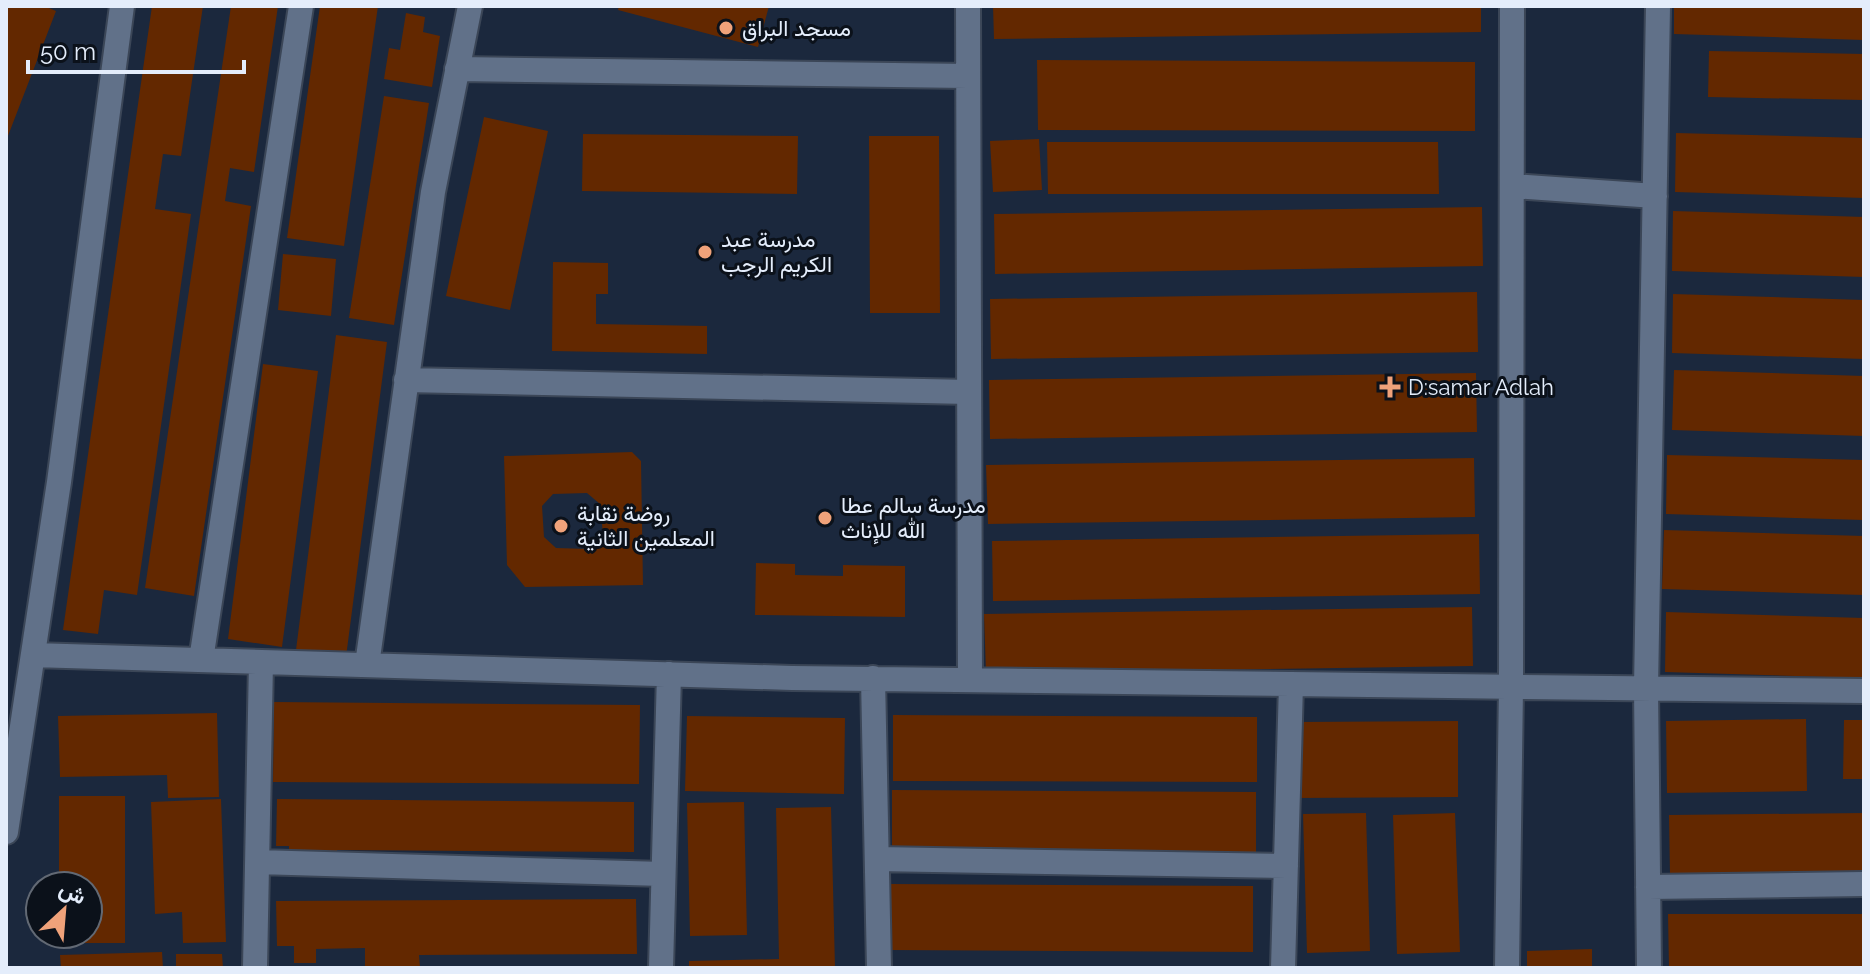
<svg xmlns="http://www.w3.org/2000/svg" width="1870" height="974" font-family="Raleway,Vazirmatn,sans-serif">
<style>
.building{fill:#632800;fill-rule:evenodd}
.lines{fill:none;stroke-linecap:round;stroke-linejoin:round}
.street-casing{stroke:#3b4657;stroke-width:28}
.street{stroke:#617189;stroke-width:24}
.poi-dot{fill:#f0a27a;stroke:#0b111a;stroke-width:3}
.labels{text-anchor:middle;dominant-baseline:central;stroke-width:6;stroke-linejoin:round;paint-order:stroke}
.poi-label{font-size:22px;fill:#e4edfb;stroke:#0b111a;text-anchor:start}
</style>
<rect width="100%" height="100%" fill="#1b283d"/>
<!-- building -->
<path class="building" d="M 7,6 L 44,6 L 56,11 L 6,141 Z
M 152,6 L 203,6 L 181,156 L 163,154 L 155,209 L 191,214 L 137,595 L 104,590 L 98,634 L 63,630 Z
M 231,6 L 278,6 L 254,172 L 230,168 L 225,201 L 251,206 L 194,596 L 145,588 Z
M 320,6 L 378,6 L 344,246 L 287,238 Z
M 619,6 L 769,6 L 758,47 L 618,10 Z
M 993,6 L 1481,6 L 1481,32 L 994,39 Z
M 1674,6 L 1864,6 L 1864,40 L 1674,34 Z
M 406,13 L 425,17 L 423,32 L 440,36 L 432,87 L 384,79 L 389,48 L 400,50 Z
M 1709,51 L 1864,54 L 1864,100 L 1708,97 Z
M 1037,60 L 1475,62 L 1475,131 L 1038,130 Z
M 384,96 L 429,103 L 394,325 L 349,318 Z
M 484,117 L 548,131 L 510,310 L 446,296 Z
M 1676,133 L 1864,138 L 1864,198 L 1675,192 Z
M 583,134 L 798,136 L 797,194 L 582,191 Z
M 869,136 L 939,136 L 940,313 L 870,313 Z
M 1039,139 L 1042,190 L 993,192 L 990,141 Z
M 1047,142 L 1438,142 L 1439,194 L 1048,194 Z
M 1482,207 L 1483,266 L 995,274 L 994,214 Z
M 1673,211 L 1864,217 L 1864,277 L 1672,271 Z
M 283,254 L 336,259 L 331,316 L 278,310 Z
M 553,262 L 608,263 L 608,294 L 596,294 L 596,324 L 707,326 L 707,354 L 552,351 Z
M 1477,292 L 1478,352 L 991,359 L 990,299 Z
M 1673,294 L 1864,300 L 1864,359 L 1672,353 Z
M 336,335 L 387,342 L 346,657 L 296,650 Z
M 263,364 L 318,371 L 282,647 L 228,639 Z
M 1674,370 L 1864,376 L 1864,436 L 1672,430 Z
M 1476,373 L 1477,432 L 990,439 L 989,380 Z
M 632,452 L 641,461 L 643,585 L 525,587 L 507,565 L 504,456 ZM 587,493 L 600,504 L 603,534 L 589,549 L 556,548 L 544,537 L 542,506 L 553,494 Z
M 1667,455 L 1864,460 L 1864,520 L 1666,514 Z
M 1474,458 L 1475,517 L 988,524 L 986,465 Z
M 1664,530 L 1864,536 L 1864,595 L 1662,589 Z
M 1479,534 L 1480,594 L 993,601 L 992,541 Z
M 756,563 L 795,564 L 795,575 L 843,576 L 843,565 L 905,566 L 905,617 L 755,615 Z
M 1472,607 L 1473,666 L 986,673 L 984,614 Z
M 1666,612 L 1864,618 L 1864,678 L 1665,672 Z
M 274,702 L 640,705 L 639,784 L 273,782 Z
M 217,713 L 219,797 L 168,798 L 167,775 L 60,777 L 58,716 Z
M 893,715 L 1257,717 L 1257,782 L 893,781 Z
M 687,716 L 845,718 L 844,794 L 685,791 Z
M 1806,719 L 1807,791 L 1667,793 L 1666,721 Z
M 1844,720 L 1864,720 L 1864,779 L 1843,779 Z
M 1458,721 L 1458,797 L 1298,798 L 1298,722 Z
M 892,790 L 1256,792 L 1256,857 L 892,856 Z
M 59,796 L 125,796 L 125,943 L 59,943 L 59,934 L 88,934 L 88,886 L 59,886 Z
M 221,799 L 226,942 L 183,943 L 182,912 L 155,914 L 151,802 Z
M 277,799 L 634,802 L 634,852 L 337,850 L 337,860 L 289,860 L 289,846 L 276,846 Z
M 744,802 L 747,935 L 690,936 L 687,803 Z
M 831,807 L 835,968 L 689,968 L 689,961 L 779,959 L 776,808 Z
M 1366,813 L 1370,951 L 1307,953 L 1303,814 Z
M 1455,813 L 1460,952 L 1397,954 L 1393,815 Z
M 1864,813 L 1864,873 L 1670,875 L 1669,815 Z
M 890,884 L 1253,886 L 1253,952 L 889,950 Z
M 636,899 L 637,954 L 419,955 L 420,968 L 365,968 L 365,948 L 316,949 L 316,963 L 294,963 L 294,946 L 277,946 L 276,901 Z
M 1668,914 L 1864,914 L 1864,967 L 1669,968 Z
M 1592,949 L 1592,968 L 1527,968 L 1527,951 Z
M 162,952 L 163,968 L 61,968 L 60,955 Z
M 176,954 L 222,954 L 223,968 L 176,968 Z"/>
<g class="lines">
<!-- street casing -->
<g class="street-casing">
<path id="street" d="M 968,6 L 970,680
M 457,69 L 968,76
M 1512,186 L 1655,196
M 406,380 L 969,392
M 33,655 L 792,678 L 1864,691
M 201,660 L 301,6
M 367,665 L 433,192 L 470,6
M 873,678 L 879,968
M 6,832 L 59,482 L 122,6
M 877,859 L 1286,866
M 258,862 L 663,874
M 1648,887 L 1864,884
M 255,968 L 261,662
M 661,968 L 669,674
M 1283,968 L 1291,684
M 1507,968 L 1511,687 L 1512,6
M 1649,968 L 1646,688 L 1658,6"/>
</g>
<!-- street -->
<use href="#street" class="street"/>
</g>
<!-- markers -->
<g class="poi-dot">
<circle cx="726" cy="28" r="8"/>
<circle cx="705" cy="252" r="8"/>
<path d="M1386 375h8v8h8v8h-8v8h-8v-8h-8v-8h8z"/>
<circle cx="825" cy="518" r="8"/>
<circle cx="561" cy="526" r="8"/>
</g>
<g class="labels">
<!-- poi labels -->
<g class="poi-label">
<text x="742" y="28">مسجد البراق</text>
<text x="721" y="239">مدرسة عبد<tspan x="721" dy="25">الكريم الرجب</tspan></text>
<text x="1408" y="387">D:samar Adlah</text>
<text x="841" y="505">مدرسة سالم عطا<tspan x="841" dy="25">الله للإناث</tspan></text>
<text x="577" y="513">روضة نقابة<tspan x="577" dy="25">المعلمين الثانية</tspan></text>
</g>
</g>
<!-- border -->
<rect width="1870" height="974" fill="none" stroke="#e4edfb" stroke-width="16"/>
<!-- north arrow -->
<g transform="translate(64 910) rotate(26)"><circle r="38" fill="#0b111a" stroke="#626974" stroke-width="2"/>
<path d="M0-6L14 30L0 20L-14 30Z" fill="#f0a27a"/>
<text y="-12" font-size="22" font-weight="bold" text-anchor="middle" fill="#e4edfb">ش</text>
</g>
<!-- scale -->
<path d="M28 60v12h216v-12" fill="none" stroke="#e4edfb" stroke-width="4"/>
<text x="40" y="60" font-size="24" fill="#e4edfb" stroke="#0b111a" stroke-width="6" paint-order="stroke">50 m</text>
</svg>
